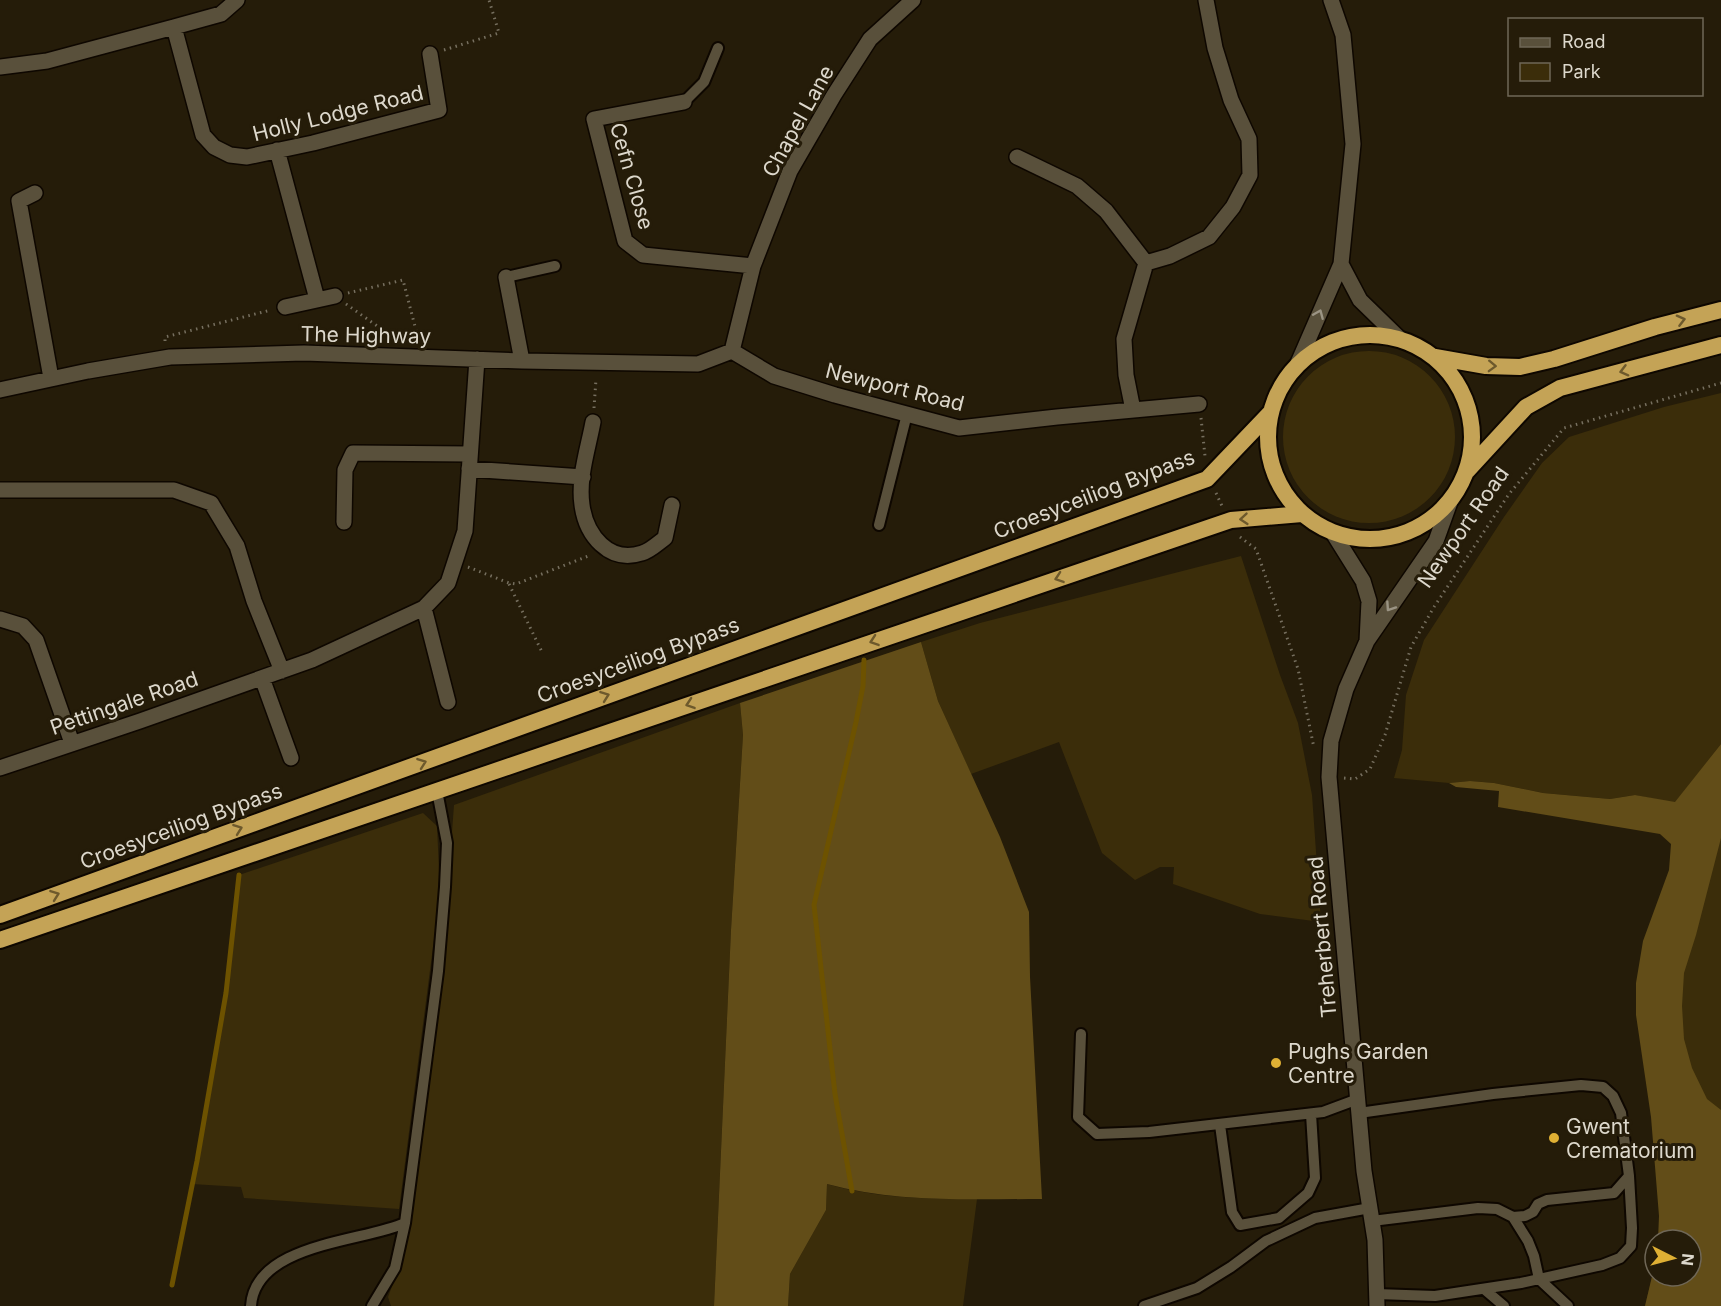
<svg xmlns="http://www.w3.org/2000/svg" width="1721" height="1306" font-family="Inter,sans-serif">
<style>
.green{fill:#3b2d0a}
.forest{fill:#624d18}
.lines{fill:none;stroke-linecap:round;stroke-linejoin:round}
.stream{stroke:#6d5200;stroke-width:5}
.service-casing{stroke:#0e0700;stroke-width:14}
.minor-casing{stroke:#0e0700;stroke-width:18}
.tertiary-casing{stroke:#0e0700;stroke-width:18}
.trunk-casing{stroke:#0e0700;stroke-width:20}
.path{stroke:#766f5f;stroke-width:3;stroke-dasharray:1.5 4.5;stroke-linecap:butt}
.service{stroke:#59503b;stroke-width:10}
.minor{stroke:#59503b;stroke-width:15}
.tertiary{stroke:#59503b;stroke-width:15}
.trunk{stroke:#c4a356;stroke-width:16}
.oneway{stroke:#9b9484}
.oneway2{stroke:#6d592c}
.poi-dot{fill:#dfb034;stroke:#251c09;stroke-width:2}
.labels{text-anchor:middle;dominant-baseline:central;stroke-width:6;stroke-linejoin:round;paint-order:stroke}
.street-label{font-size:21px;fill:#ddd8cc;stroke:#251c09}
.poi-label{font-size:21px;fill:#ddd8cc;stroke:#251c09;text-anchor:start}
</style>
<rect width="100%" height="100%" fill="#251c09"/>
<!-- green -->
<path class="green" d="M1283 437a86 86 0 1 1 172 0a86 86 0 1 1-172 0Z
M 1721,393 L 1721,744 L 1675,803 L 1635,795 L 1610,799 L 1543,793 L 1494,783 L 1470,781 L 1449,783 L 1394,778 L 1402,750 L 1406,695 L 1424,640 L 1504,517 L 1542,463 L 1569,437 L 1664,407 Z
M 1241,556 L 1280,675 L 1298,723 L 1312,795 L 1321,922 L 1260,914 L 1173,884 L 1174,867 L 1160,867 L 1135,880 L 1102,853 L 1059,742 L 971,774 L 938,701 L 921,642 L 980,623 Z
M 740,703 L 743,735 L 731,930 L 714,1306 L 391,1306 L 388,1297 L 406,1249 L 439,1007 L 454,805 Z
M 423,813 L 437,826 L 440,893 L 399,1209 L 244,1198 L 241,1187 L 192,1184 L 226,993 L 239,875 Z
M 1721,818 L 1721,1306 L 1645,1306 L 1655,1264 L 1655,1276 L 1691,1276 L 1691,1240 L 1670,984 Z
M 827,1184 C 876,1198 926,1199 977,1199 L 963,1306 L 788,1306 L 790,1274 L 826,1210 Z"/>
<!-- forest -->
<path class="forest" d="M 921,642 L 938,701 L 1000,837 L 1029,912 L 1030,977 L 1042,1199 C 970,1199 897,1203 827,1184 L 826,1210 L 790,1274 L 788,1306 L 714,1306 L 731,930 L 743,735 L 740,703 Z
M 1721,744 L 1721,838 L 1696,935 L 1684,973 L 1682,1006 L 1684,1039 L 1692,1068 L 1707,1099 L 1721,1110 L 1721,1306 L 1645,1306 L 1655,1264 L 1655,1276 L 1691,1276 L 1691,1240 L 1658,1240 L 1659,1216 L 1651,1117 L 1636,1015 L 1636,983 L 1643,941 L 1669,870 L 1671,844 L 1660,834 L 1498,807 L 1499,791 L 1456,787 L 1449,783 L 1470,781 L 1494,783 L 1543,793 L 1610,799 L 1635,795 L 1675,802 Z"/>
<g class="lines">
<!-- stream -->
<path class="stream" d="M 852,1191 L 835,1094 L 814,905 L 856,722 L 863,686 L 864,660
M 172,1285 L 197,1161 L 226,993 L 239,875"/>
<!-- service casing -->
<g class="service-casing">
<path id="service" d="M 684,102 L 704,82 L 718,48
M 506,277 L 555,266
M 879,525 L 907,414
M 1081,1034 L 1078,1117 L 1097,1134 L 1149,1132 L 1323,1112 L 1358,1099
M 1359,1113 L 1493,1094 L 1581,1085 L 1603,1087 L 1613,1096 L 1621,1113 L 1629,1176 L 1632,1228 L 1631,1246 L 1620,1258 L 1602,1265 L 1521,1283 L 1435,1296 L 1376,1294
M 1220,1125 L 1232,1212 L 1240,1225 L 1279,1218 L 1308,1193 L 1315,1178 L 1311,1114
M 1513,1217 L 1528,1241 L 1534,1256 L 1539,1279 L 1568,1306
M 1372,1221 L 1478,1208 L 1497,1209 L 1513,1217 L 1525,1216 L 1533,1212 L 1538,1204 L 1547,1200 L 1614,1193 L 1629,1176
M 1484,1289 L 1504,1306
M 251,1306 C 255,1243 363,1242 405,1223
M 372,1306 L 395,1268 L 405,1223 L 438,971 L 445,887 L 447,843 L 437,791
M 1144,1306 L 1197,1288 L 1231,1267 L 1266,1241 L 1315,1218 L 1370,1208"/>
</g>
<!-- minor casing -->
<g class="minor-casing">
<path id="minor" d="M 174,27 L 203,135 L 214,147 L 230,155 L 247,157 L 313,143 L 439,110 L 430,54
M 0,67 L 47,61 L 174,27 L 221,14 L 237,0
M 684,102 L 594,119 L 625,241 L 643,255 L 753,266
M 277,150 L 317,299
M 1017,157 L 1077,186 L 1106,211 L 1146,263
M 35,193 L 19,201 L 51,378
M 506,277 L 522,361
M 285,307 L 335,296
M 732,351 L 774,376 L 835,395 L 959,428 L 1057,417 L 1199,404
M 732,351 L 753,266 L 790,171 L 834,95 L 870,39 L 913,0
M 0,390 L 88,371 L 170,357 L 304,353 L 522,361 L 698,364 L 732,351
M 1133,410 L 1126,375 L 1124,339 L 1146,263 L 1170,256 L 1209,237 L 1233,207 L 1250,175 L 1249,139 L 1231,100 L 1215,48 L 1206,0
M 593,422 C 588,449 578,478 582,505 C 586,535 609,564 642,553 C 650,551 658,543 665,538 L 672,505
M 469,469 L 583,477
M 0,490 L 174,490 L 211,503 L 237,546 L 254,601 L 282,671
M 344,522 L 345,470 L 353,453 L 469,454
M 1333,533 L 1363,581 L 1369,601 L 1367,641
M 424,608 L 448,702
M 0,619 L 23,626 L 36,640 L 72,743
M 262,678 L 291,758
M 0,768 L 140,721 L 312,660 L 424,608 L 448,583 L 465,531 L 477,359
M 1377,1306 L 1375,1240 L 1364,1171 L 1329,777 L 1331,741 L 1346,689 L 1367,641 L 1436,541 L 1450,502"/>
</g>
<!-- tertiary casing -->
<g class="tertiary-casing">
<path id="tertiary" d="M 1341,264 L 1360,300 L 1399,338
M 1298,363 L 1341,264 L 1353,144 L 1343,35 L 1331,0"/>
</g>
<!-- trunk casing -->
<g class="trunk-casing">
<path id="trunk" d="M1268 437a102 102 0 1 1 204 0a102 102 0 1 1-204 0Z
M 1435,357 L 1486,366 L 1520,367 L 1554,359 L 1655,327 L 1721,310
M 1467,471 L 1526,407 L 1560,388 L 1721,345
M 0,915 L 1207,479 L 1270,413
M 0,940 L 1231,520 L 1302,514"/>
</g>
<!-- path -->
<path class="path" d="M 444,50 L 499,33 L 489,0
M 348,293 L 403,280 L 419,342
M 346,304 L 397,340
M 165,341 L 165,337 L 271,310
M 594,408 L 596,379
M 1201,418 L 1205,456
M 1216,493 L 1222,506
M 1240,537 L 1256,549 L 1298,669 L 1314,748
M 468,567 L 509,583 L 516,584 L 591,555
M 509,584 L 542,652
M 1344,778 L 1355,779 L 1370,769 L 1385,735 L 1411,647 L 1434,607 L 1509,494 L 1564,428 L 1721,383"/>
<!-- service -->
<use href="#service" class="service"/>
<!-- minor -->
<use href="#minor" class="minor"/>
<!-- tertiary -->
<use href="#tertiary" class="tertiary"/>
<!-- trunk -->
<use href="#trunk" class="trunk"/>
</g>
<!-- one-way arrows -->
<defs><path id="oneway-chevron" d="M-2-3.5L2.5 0L-2 3.5" fill="none" stroke-width="1.6" stroke-linecap="round" stroke-linejoin="round" transform="scale(1.5)"/></defs>
<g class="oneway">
<use href="#oneway-chevron" transform="translate(1319 314) rotate(-67)"/>
<use href="#oneway-chevron" transform="translate(1390 607) rotate(124)"/>
</g>
<g class="oneway2">
<use href="#oneway-chevron" transform="translate(1681 320) rotate(-14)"/>
<use href="#oneway-chevron" transform="translate(1492 366) rotate(2)"/>
<use href="#oneway-chevron" transform="translate(1624 371) rotate(165)"/>
<use href="#oneway-chevron" transform="translate(1244 519) rotate(175)"/>
<use href="#oneway-chevron" transform="translate(1059 578) rotate(161)"/>
<use href="#oneway-chevron" transform="translate(874 641) rotate(161)"/>
<use href="#oneway-chevron" transform="translate(605 696) rotate(-20)"/>
<use href="#oneway-chevron" transform="translate(690 704) rotate(161)"/>
<use href="#oneway-chevron" transform="translate(422 763) rotate(-20)"/>
<use href="#oneway-chevron" transform="translate(238 829) rotate(-20)"/>
<use href="#oneway-chevron" transform="translate(55 895) rotate(-20)"/>
</g>
<!-- markers -->
<g class="poi-dot">
<circle cx="1276" cy="1063" r="6"/>
<circle cx="1554" cy="1138" r="6"/>
</g>
<g class="labels">
<!-- street labels -->
<g class="street-label">
<text transform="translate(338 113) rotate(-14)">Holly Lodge Road</text>
<text transform="translate(798 121) rotate(-61)">Chapel Lane</text>
<text transform="translate(632 176) rotate(74)">Cefn Close</text>
<text transform="translate(366 335) rotate(1)">The Highway</text>
<text transform="translate(895 387) rotate(14)">Newport Road</text>
<text transform="translate(1094 494) rotate(-21)">Croesyceiliog Bypass</text>
<text transform="translate(1463 527) rotate(-55)">Newport Road</text>
<text transform="translate(638 660) rotate(-20)">Croesyceiliog Bypass</text>
<text transform="translate(124 703) rotate(-19)">Pettingale Road</text>
<text transform="translate(181 826) rotate(-20)">Croesyceiliog Bypass</text>
<text transform="translate(1322 937) rotate(-95)">Treherbert Road</text>
</g>
<!-- poi labels -->
<g class="poi-label">
<text x="1288" y="1051">Pughs Garden<tspan x="1288" dy="24">Centre</tspan></text>
<text x="1566" y="1126">Gwent<tspan x="1566" dy="24">Crematorium</tspan></text>
</g>
</g>
<!-- legend -->
<rect x="1508" y="18" width="195" height="78" fill="#251c09" stroke="#6f6757" stroke-width="1.5"/>
<rect x="1520" y="38" width="30" height="9" fill="#59503b" stroke="#6f6757" stroke-width="1.5"/>
<text x="1562" y="48" font-size="18" fill="#ddd8cc">Road</text>
<rect x="1520" y="63" width="30" height="18" fill="#3b2d0a" stroke="#6f6757" stroke-width="1.5"/>
<text x="1562" y="78" font-size="18" fill="#ddd8cc">Park</text>
<!-- north arrow -->
<g transform="translate(1673 1258) rotate(96)"><circle r="28" fill="#251c09" stroke="#6f6757" stroke-width="1.5"/>
<path d="M0-4.5L10 22L0 15L-10 22Z" fill="#dfb034"/>
<text y="-9" font-size="16" font-weight="bold" text-anchor="middle" fill="#ddd8cc">N</text>
</g>
</svg>
